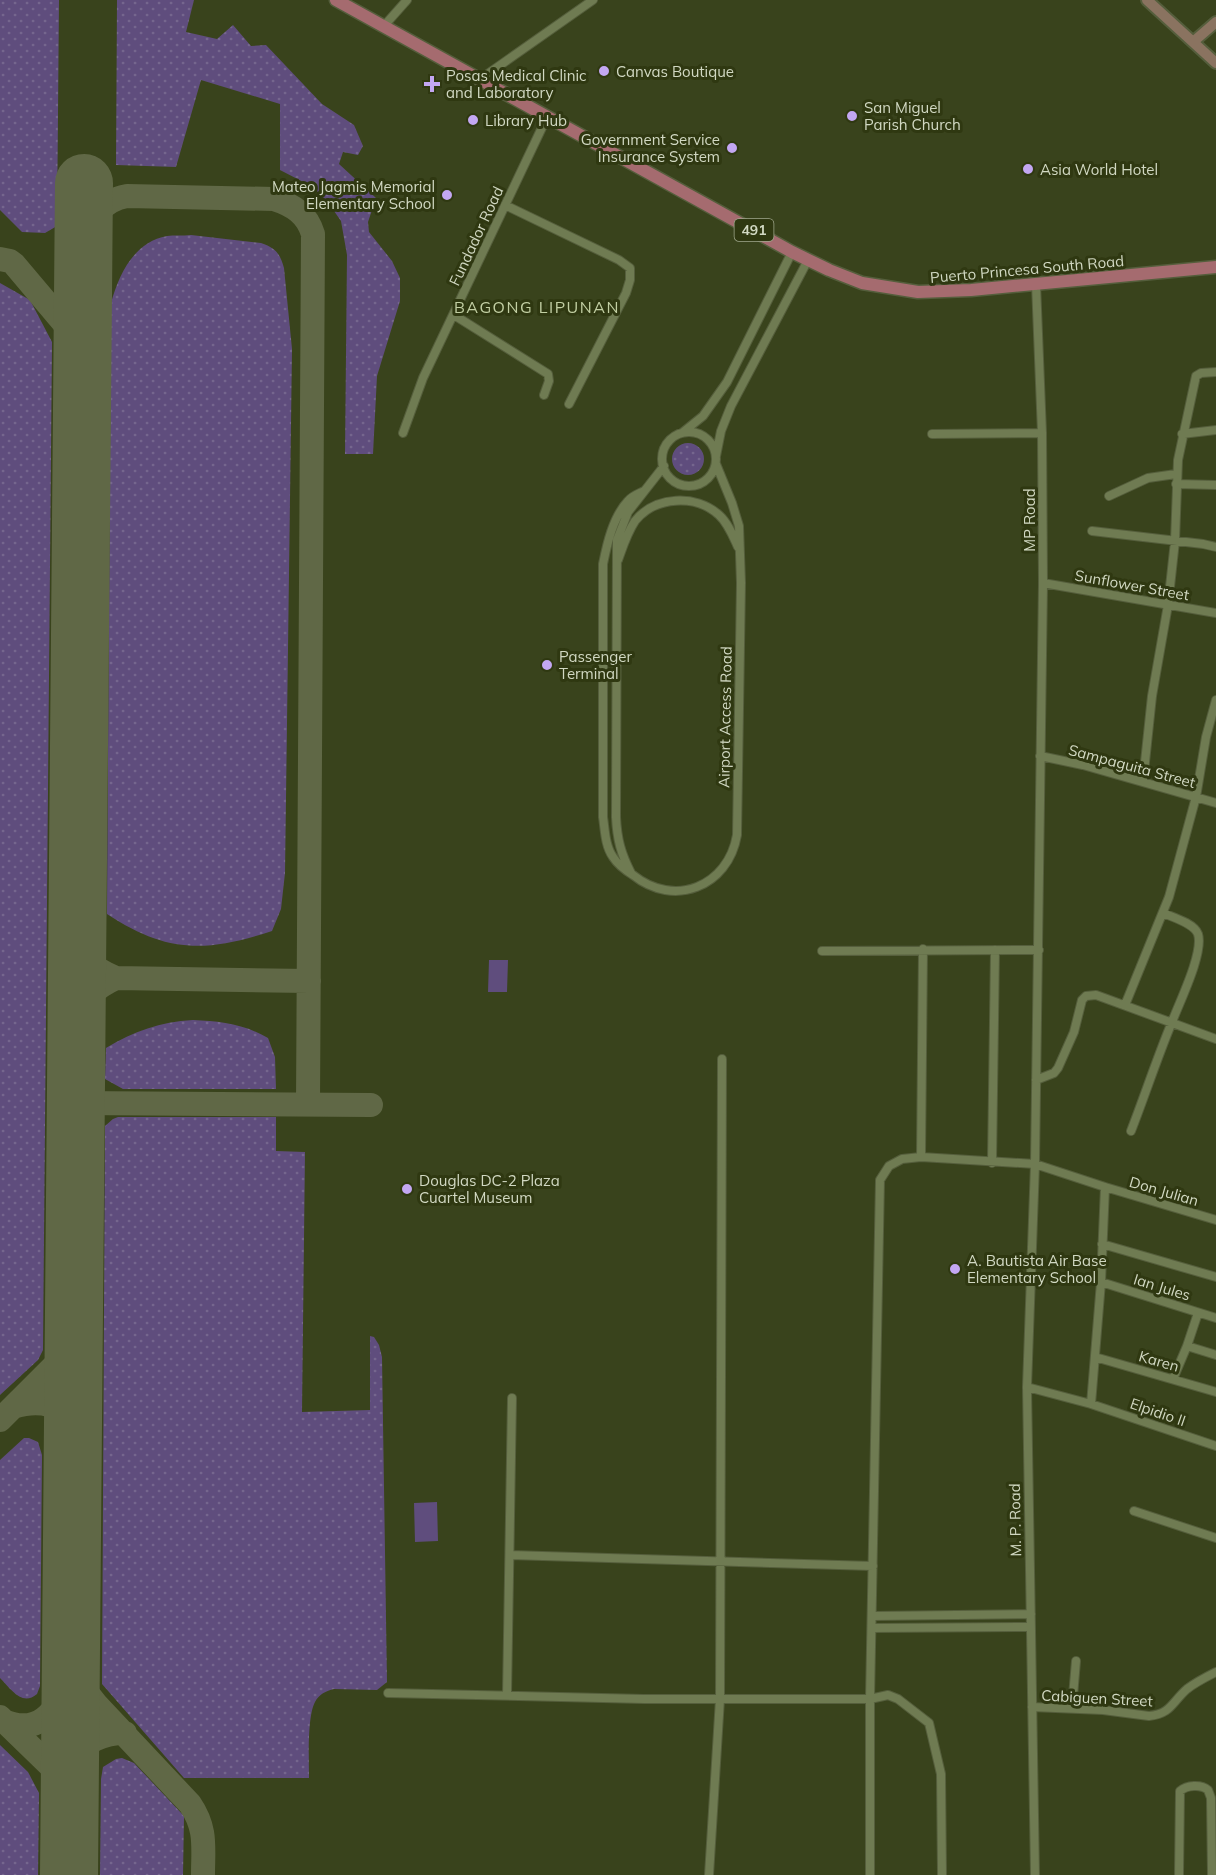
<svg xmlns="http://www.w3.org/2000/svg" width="1216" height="1875" font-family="Mulish,sans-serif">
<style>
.grass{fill:url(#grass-dots)}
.green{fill:#5f4d7d}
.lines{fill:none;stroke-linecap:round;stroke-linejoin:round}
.taxiway{stroke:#606846;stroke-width:24}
.runway{stroke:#606846;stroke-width:58}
.street-casing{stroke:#555e3c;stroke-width:10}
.secondary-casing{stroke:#555e3c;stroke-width:14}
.primary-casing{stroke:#555e3c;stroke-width:15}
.street{stroke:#6f7b52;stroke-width:8}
.secondary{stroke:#8a7360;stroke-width:10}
.primary{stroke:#a56b6f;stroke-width:12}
.poi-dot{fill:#c3a7f2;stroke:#2f3811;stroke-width:2}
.labels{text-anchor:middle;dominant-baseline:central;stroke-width:6;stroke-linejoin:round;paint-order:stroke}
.shield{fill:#2f3811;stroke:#a0a88d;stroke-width:1.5}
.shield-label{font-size:14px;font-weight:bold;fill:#d1d8c2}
.poi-label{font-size:15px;fill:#d1d8c2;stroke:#2f3811;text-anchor:start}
.street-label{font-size:15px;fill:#d1d8c2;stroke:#2f3811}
.neighbourhood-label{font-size:16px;letter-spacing:1.5px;fill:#c2cfa3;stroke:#2f3811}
</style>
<defs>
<pattern id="grass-dots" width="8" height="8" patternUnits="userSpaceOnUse" patternTransform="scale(1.5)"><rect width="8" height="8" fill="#5f4d7d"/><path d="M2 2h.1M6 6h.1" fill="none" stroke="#75668e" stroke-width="1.8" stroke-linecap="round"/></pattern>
</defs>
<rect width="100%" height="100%" fill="#39431c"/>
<!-- grass -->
<path class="grass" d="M 0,0 L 59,0 L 57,226 L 45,233 L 22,232 L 0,210 Z
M 117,0 L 194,0 L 186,32 L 217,39 L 233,25 L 251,46 L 266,45 L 322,104 L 354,125 L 363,146 L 358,155 L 343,152 L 339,164 L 376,198 L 368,222 L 369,232 L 392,261 L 400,278 L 400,301 L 377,376 L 373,454 L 345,454 L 347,255 L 341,221 L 327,201 L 311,186 L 280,170 L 280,104 L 201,80 L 176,167 L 116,165 Z
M 191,235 L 261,243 C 276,248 280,254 284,268 L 292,349 L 285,873 L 281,909 L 272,931 C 206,953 166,953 107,914 L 111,303 C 119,274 134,242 167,236 C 174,235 183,236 191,235 Z
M 0,283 L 30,300 L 52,342 L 43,1350 L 38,1360 L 0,1395 Z
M672 459a16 16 0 1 1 32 0a16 16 0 1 1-32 0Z
M 193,1020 C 220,1021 244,1024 268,1038 L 275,1057 L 276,1089 L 123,1089 L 105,1079 L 106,1048 C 134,1031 160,1022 193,1020 Z
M 118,1117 L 276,1117 L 276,1151 L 305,1152 L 302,1412 L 370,1410 L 370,1336 L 374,1337 L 379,1345 L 382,1357 L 387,1682 L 377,1690 L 334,1689 C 326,1691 319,1694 315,1702 C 307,1717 309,1760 309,1778 L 184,1778 L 102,1684 L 105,1126 L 113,1119 Z
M 24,1438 L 29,1438 L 38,1442 L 42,1455 L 40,1686 L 37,1694 C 22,1707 11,1689 0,1678 L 0,1460 Z
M 0,1745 L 28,1772 L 39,1793 L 38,1875 L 0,1875 Z
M 122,1758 L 134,1763 L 184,1816 L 183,1875 L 100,1875 L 101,1779 L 103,1767 L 116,1759 Z"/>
<!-- green -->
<path class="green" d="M 489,960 L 508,960 L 507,992 L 488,992 Z
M 437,1502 L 438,1541 L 415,1542 L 414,1503 Z"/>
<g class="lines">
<!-- taxiway -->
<path class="taxiway" d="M 83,245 C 90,221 99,201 127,196 L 274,199 C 293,205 307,214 313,234 L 308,1104
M 0,259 L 10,261 L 14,264 L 68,328 L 82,355
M 77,928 C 82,957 89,967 116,978 L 309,981
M 76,1020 C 83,999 96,987 116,978
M 75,1103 L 371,1105
M 13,1407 C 39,1399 49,1404 73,1415
M 0,1420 L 60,1360 L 73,1343
M 70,1671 L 96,1704 L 190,1804 C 207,1829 203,1847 203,1875
M 0,1717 L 69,1784
M 4,1721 C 39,1736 54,1711 70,1685
M 69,1784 C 70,1777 71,1768 74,1761 C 82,1741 105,1733 125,1733"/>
<!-- runway -->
<path class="runway" d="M 69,1875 L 84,183"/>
<!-- street casing -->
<g class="street-casing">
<path id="street" d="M 383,27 L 407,0
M 479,80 L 593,0
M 505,205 L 619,260 L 630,268 L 630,280 L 626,293 L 569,404
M 454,315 L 548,374 L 549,381 L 544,395
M662 459a27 27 0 1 1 54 0a27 27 0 1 1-54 0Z
M 403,433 L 423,378 L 547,117
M 682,433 L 703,416 L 727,382 L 792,252
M 932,434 L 1042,433
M 1182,434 L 1216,430
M 716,456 L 721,431 L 731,406 L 808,260
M 1176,484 L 1216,485
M 644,491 C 638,494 632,496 628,501 C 613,517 607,544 603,564 L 603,817 C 605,830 605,846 613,857 C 618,865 625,870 633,875 C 674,908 728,887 737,835 L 741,583 L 739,526 L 732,503 L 716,464
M 1109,496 L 1148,478 L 1176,474
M 1092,531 L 1203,544 L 1216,547
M 618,560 C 623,546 627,533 635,521 C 655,496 696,494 719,515 C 728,523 733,536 738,547
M 1043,583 L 1216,613
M 1040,756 L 1083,765 L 1216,803
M 1143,781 L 1152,696 L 1168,605 L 1175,541 L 1178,460 L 1196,376 L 1201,373 L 1216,372
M 631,873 C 621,854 617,839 616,817 L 617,540 L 628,512 L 664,466
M 822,951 L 1039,950
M 1125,1005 L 1169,897 L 1196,797 L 1206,737 L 1216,700
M 1036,1080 L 1054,1073 L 1058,1068 L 1074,1032 L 1082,1000 L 1086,996 L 1096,995 L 1107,999 L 1216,1039
M 1131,1131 C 1145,1095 1157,1058 1172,1022 C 1179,1003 1204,953 1198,934 C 1194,923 1172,917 1163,913
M 921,1157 L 923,949
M 992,1163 L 995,950
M 1102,1244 L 1216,1277
M 1101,1282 L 1216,1318
M 1187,1346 L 1198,1313
M 1095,1357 L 1216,1392
M 1173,1379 L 1187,1346 L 1216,1355
M 1027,1387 L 1091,1404 L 1216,1446
M 1091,1404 L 1101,1282 L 1105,1187
M 1134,1511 L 1216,1538
M 510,1555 L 873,1566
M 873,1616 L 1031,1614
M 872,1628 L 1030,1627
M 388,1693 L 644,1699 L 870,1699 L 888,1695 L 898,1699 L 929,1723 L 941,1774 L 942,1875
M 507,1695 L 512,1398
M 1032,1707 L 1103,1710 L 1149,1716 C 1171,1714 1172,1702 1187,1689 C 1196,1682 1206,1677 1216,1672
M 1072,1708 L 1076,1661
M 709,1875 L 720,1699 L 722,1059
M 870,1875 L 870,1699 L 880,1180 L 889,1166 L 902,1159 L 921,1157 L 1035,1164 L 1043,583 L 1042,433 L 1036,284
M 1035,1875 L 1027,1387 L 1035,1164 L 1105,1187 L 1216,1220
M 1179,1875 L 1180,1791 C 1187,1785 1201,1784 1208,1790 L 1211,1798 L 1212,1875"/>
</g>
<!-- secondary casing -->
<g class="secondary-casing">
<path id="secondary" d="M 1147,0 L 1216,63
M 1193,42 L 1216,22"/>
</g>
<!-- primary casing -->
<g class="primary-casing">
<path id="primary" d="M 336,0 L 792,252 L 829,270 L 862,283 L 918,292 L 971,290 L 1216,267"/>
</g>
<!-- street -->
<use href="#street" class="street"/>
<!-- secondary -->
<use href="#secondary" class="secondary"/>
<!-- primary -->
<use href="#primary" class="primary"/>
</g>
<!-- markers -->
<g class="poi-dot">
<circle cx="604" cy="71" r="6"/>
<path d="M429 75h6v6h6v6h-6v6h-6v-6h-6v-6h6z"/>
<circle cx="852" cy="116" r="6"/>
<circle cx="473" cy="120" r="6"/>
<circle cx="732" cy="148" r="6"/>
<circle cx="1028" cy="169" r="6"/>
<circle cx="447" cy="195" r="6"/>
<circle cx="547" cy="665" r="6"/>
<circle cx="407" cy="1189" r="6"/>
<circle cx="955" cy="1269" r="6"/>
</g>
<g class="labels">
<!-- shield labels -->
<rect class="shield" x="734.5" y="219" width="39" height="22" rx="4.5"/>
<g class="shield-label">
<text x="754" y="230">491</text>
</g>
<!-- poi labels -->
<g class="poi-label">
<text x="616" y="71">Canvas Boutique</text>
<text x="446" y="75">Posas Medical Clinic<tspan x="446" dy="17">and Laboratory</tspan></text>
<text x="864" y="107">San Miguel<tspan x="864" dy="17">Parish Church</tspan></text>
<text x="485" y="120">Library Hub</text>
<text x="720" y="139" text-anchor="end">Government Service<tspan x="720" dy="17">Insurance System</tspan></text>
<text x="1040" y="169">Asia World Hotel</text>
<text x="435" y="186" text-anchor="end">Mateo Jagmis Memorial<tspan x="435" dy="17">Elementary School</tspan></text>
<text x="559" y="656">Passenger<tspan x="559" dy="17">Terminal</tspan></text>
<text x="419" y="1180">Douglas DC-2 Plaza<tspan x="419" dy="17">Cuartel Museum</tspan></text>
<text x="967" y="1260">A. Bautista Air Base<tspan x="967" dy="17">Elementary School</tspan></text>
</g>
<!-- street labels -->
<g class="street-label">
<text transform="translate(476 236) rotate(-65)">Fundador Road</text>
<text transform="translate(1027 269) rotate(-5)">Puerto Princesa South Road</text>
<text transform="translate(1029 520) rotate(-90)">MP Road</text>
<text transform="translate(1132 585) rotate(10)">Sunflower Street</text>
<text transform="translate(725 717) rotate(-89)">Airport Access Road</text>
<text transform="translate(1132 766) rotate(15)">Sampaguita Street</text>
<text transform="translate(1164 1191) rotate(16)">Don Julian</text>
<text transform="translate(1162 1287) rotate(17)">Ian Jules</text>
<text transform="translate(1159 1361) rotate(16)">Karen</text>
<text transform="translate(1158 1412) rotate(19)">Elpidio II</text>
<text transform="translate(1015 1520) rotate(-91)">M. P. Road</text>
<text transform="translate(1097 1698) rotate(3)">Cabiguen Street</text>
</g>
<!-- neighbourhood labels -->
<g class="neighbourhood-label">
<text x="537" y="307">BAGONG LIPUNAN</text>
</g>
</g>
</svg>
